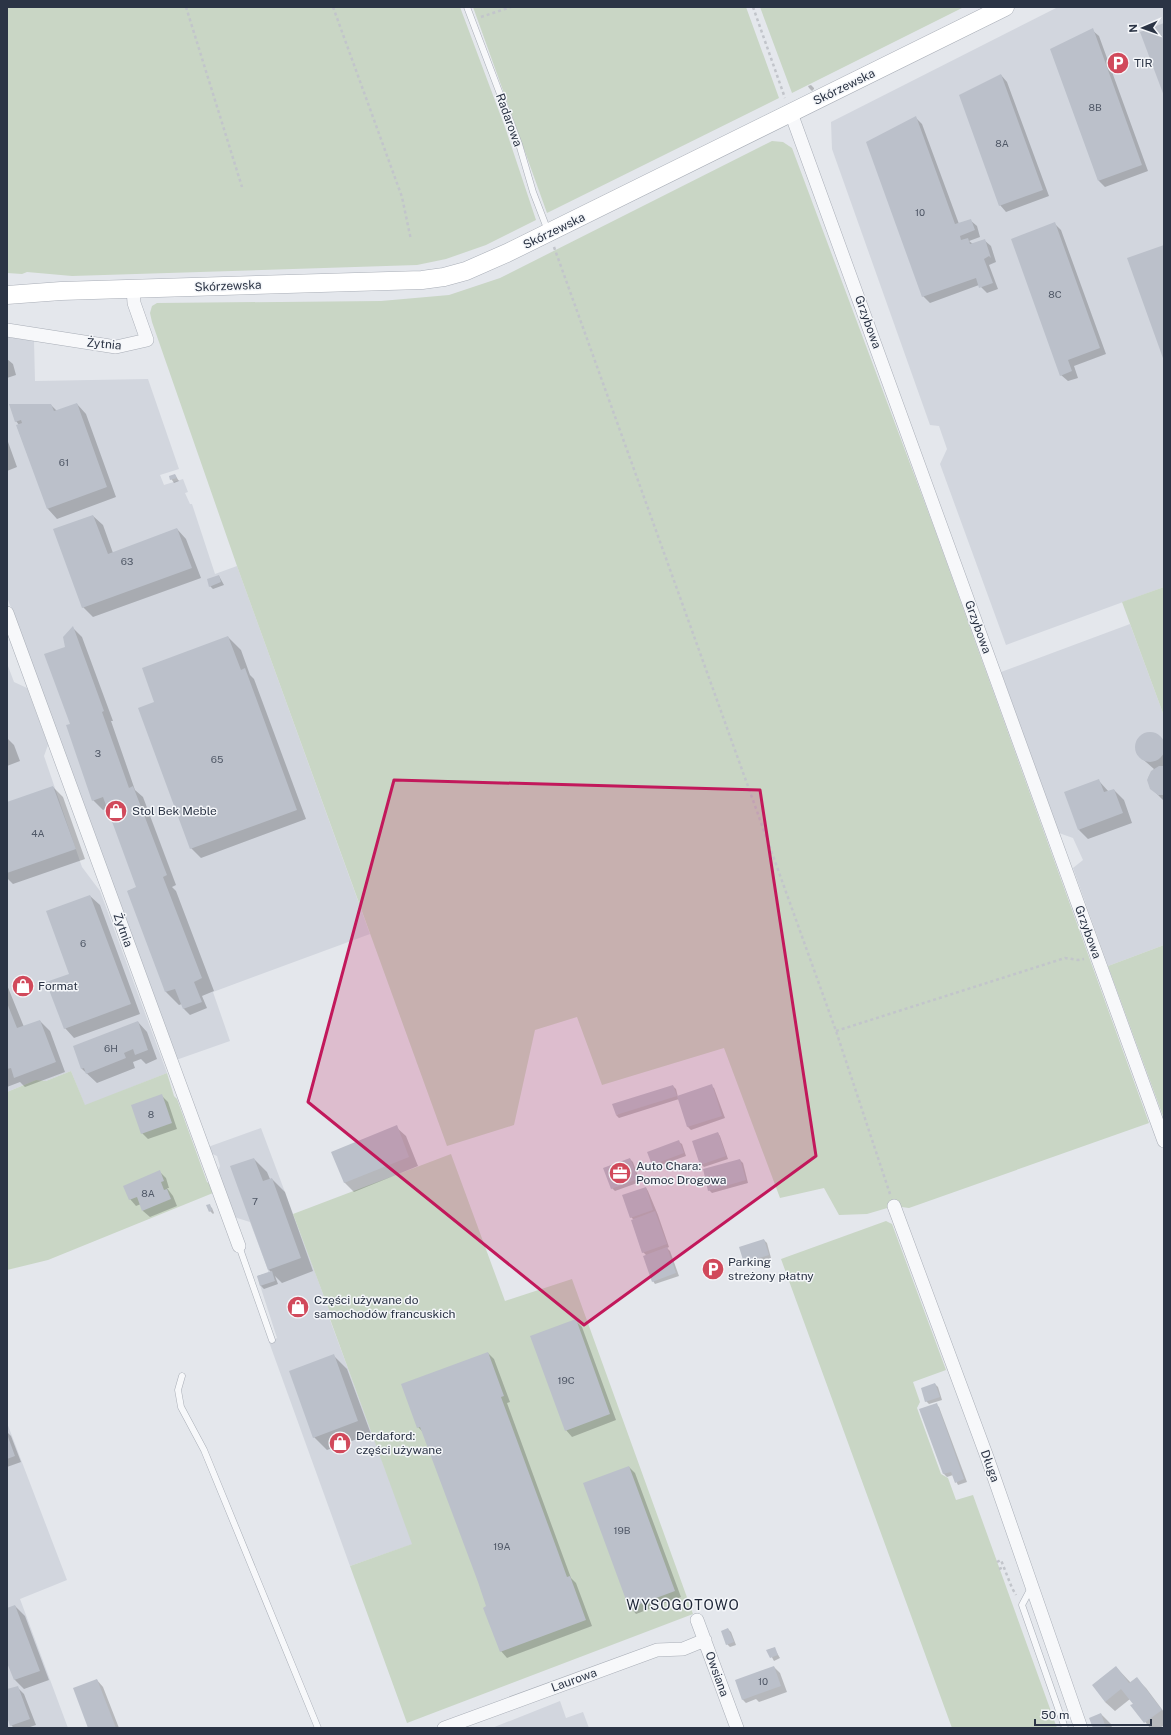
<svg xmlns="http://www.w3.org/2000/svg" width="1171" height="1735" font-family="'Public Sans',sans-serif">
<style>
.built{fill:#d2d6de}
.green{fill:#c9d6c5}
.shadow{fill:#0003}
.building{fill:#bbc0ca}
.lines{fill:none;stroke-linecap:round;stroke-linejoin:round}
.lane-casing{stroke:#a9aeb7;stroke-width:7}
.street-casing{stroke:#a9aeb7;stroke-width:14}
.secondary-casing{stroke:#a9aeb7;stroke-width:19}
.path{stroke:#c2c5cb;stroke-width:2.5;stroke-dasharray:3 3;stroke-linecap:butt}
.lane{stroke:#f7f8fa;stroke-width:6}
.street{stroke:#f7f8fa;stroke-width:13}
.secondary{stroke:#fff;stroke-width:18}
.marked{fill:#c2185b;fill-opacity:0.2;stroke:#c2185b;stroke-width:3;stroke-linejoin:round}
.labels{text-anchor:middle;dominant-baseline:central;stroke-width:3;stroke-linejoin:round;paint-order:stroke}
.number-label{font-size:10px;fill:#4f5766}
.poi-label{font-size:12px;fill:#2b3445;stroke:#f4f6f9;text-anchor:start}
.street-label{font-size:12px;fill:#2b3445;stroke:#f4f6f9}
.quarter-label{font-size:14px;letter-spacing:1px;fill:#1d2536;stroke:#f4f6f9}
</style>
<rect width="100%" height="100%" fill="#e4e7ec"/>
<!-- built -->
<path class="built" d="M 1058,7 L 1164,7 L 1164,587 L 1006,645 L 940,464 L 947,449 L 939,426 L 930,425 L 832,149 L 831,122 Z
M 7,337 L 34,341 L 35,381 L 148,379 L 179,469 L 160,475 L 164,485 L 183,479 L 188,492 L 185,493 L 190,504 L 192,504 L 215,574 L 237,566 L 370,934 L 213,992 L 230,1041 L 176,1060 L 7,597 Z
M 1130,624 L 1164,716 L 1164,945 L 1108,966 L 1073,868 L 1083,860 L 1073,838 L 1059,833 L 1001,672 Z
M 7,636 L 8,666 L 14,682 L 27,688 L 48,745 L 44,756 L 82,867 L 100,891 L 167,1073 L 85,1106 L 71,1071 L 46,1081 L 36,1080 L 7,1092 Z
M 261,1128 L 332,1318 L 330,1320 L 413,1544 L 350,1566 L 269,1342 L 277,1338 L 257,1276 L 268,1272 L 268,1270 L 250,1222 L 234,1217 L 218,1172 L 220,1166 L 217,1156 L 210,1153 L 208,1147 Z
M 7,1423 L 67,1580 L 20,1599 L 68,1728 L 7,1728 Z
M 560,1701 L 566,1718 L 583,1712 L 589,1728 L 492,1728 Z"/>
<!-- green -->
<path class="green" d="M 7,7 L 460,7 L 506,130 L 536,220 L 486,245 L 446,259 L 417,265 L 72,276 L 27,272 L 22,274 L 7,273 Z
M 473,7 L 746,7 L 779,98 L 547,213 Z
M 760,7 L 964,7 L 792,93 Z
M 772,141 L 783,142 L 792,148 L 933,525 L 1149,1123 L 909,1208 L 894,1206 L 867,1214 L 839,1215 L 824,1188 L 780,1198 L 724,1048 L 602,1085 L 577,1017 L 535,1030 L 514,1125 L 447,1146 L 237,566 L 152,322 L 150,313 L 152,306 L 157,303 L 381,301 L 449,295 L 500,278 Z
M 1164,587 L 1164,716 L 1122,602 Z
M 1164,945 L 1164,1119 L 1108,966 Z
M 71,1071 L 85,1105 L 167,1073 L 174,1096 L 177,1099 L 207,1182 L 211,1185 L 213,1193 L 48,1260 L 7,1270 L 7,1092 L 36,1080 L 46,1081 Z
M 451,1154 L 505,1301 L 572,1279 L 693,1614 L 407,1723 L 350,1566 L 412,1544 L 330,1319 L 332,1318 L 293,1214 Z
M 886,1221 L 892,1224 L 946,1370 L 913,1382 L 920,1402 L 917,1408 L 941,1474 L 948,1478 L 956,1500 L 973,1495 L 1057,1728 L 952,1728 L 781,1259 Z"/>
<!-- shadow -->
<path class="shadow" d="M 1092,30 L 1099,36 L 1148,171 L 1105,187 L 1099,181 Z
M 1001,75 L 1007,82 L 1049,196 L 1006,212 L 1000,205 Z
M 811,85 L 814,88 L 814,89 L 812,91 L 809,88 L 808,86 Z
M 916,118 L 922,124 L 959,224 L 970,220 L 977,226 L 980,237 L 969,241 L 973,244 L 984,240 L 991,246 L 996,262 L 989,265 L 998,289 L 987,293 L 979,285 L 930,303 L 923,296 Z
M 1055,224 L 1061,230 L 1106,354 L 1074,366 L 1078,378 L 1068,381 L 1061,375 Z
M 7,359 L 13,364 L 16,375 L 7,378 Z
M 77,404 L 86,414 L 116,497 L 57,519 L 48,509 L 17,426 L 19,425 L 16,421 L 51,405 L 57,411 Z
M 7,439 L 17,467 L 7,471 Z
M 175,475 L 179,481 L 174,483 L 170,477 Z
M 93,516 L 103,525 L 113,553 L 177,529 L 186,539 L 201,578 L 93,617 L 83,607 Z
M 219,576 L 224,585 L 213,589 L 210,586 Z
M 73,628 L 82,637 L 113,721 L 111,721 L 135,790 L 143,797 L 176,885 L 172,887 L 176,891 L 214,991 L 202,996 L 207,1008 L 190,1015 L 184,1009 L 182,1004 L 179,1005 L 166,992 L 128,891 L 138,887 L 108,808 L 103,810 L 93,800 L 71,725 L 67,647 Z
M 228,637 L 241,650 L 250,675 L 254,679 L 306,819 L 201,858 L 191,848 L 155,702 Z
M 1147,734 L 1156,735 L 1164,742 L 1164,801 L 1151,788 L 1148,780 L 1149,776 L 1154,769 L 1138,755 L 1136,751 L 1137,742 L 1143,735 Z
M 7,738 L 14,745 L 20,761 L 7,766 Z
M 1099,781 L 1109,792 L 1114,790 L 1124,800 L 1132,823 L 1088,839 L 1079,830 Z
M 53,787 L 63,797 L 85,859 L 13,884 L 7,878 L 7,803 Z
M 90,896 L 100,905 L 140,1014 L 74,1038 L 65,1028 L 70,974 Z
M 7,985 L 24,1027 L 40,1021 L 50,1031 L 65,1072 L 25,1087 L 20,1082 L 7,1087 Z
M 138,1022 L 147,1032 L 157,1059 L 146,1064 L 141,1059 L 133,1062 L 135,1068 L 97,1083 L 82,1069 L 74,1047 Z
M 673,1086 L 676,1089 L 678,1097 L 711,1086 L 714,1088 L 725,1118 L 691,1130 L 688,1127 L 679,1099 L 619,1118 L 616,1115 Z
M 161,1095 L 168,1102 L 177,1129 L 148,1139 L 142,1133 Z
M 396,1127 L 406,1136 L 418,1166 L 354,1192 L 344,1182 Z
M 718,1133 L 720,1136 L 728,1159 L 704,1167 L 701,1164 Z
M 679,1142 L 682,1144 L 686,1156 L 655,1167 L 653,1164 Z
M 254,1159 L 267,1172 L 270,1179 L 272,1179 L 285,1192 L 313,1271 L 282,1283 L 275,1276 L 278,1284 L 264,1289 L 261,1286 L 258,1276 L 271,1272 L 269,1270 Z
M 630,1159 L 633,1162 L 640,1182 L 615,1191 L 612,1188 Z
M 740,1160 L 743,1163 L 748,1183 L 712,1193 L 709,1190 Z
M 160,1172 L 166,1178 L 169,1188 L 167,1188 L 173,1196 L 177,1206 L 150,1217 L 143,1211 L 141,1204 L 136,1206 L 130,1199 Z
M 646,1188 L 648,1191 L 658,1215 L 669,1247 L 667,1248 L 670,1251 L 679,1276 L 655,1284 L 653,1281 L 647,1256 L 643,1252 L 634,1220 L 631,1217 Z
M 209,1205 L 212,1208 L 214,1213 L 213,1214 L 210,1211 Z
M 764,1240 L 767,1243 L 771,1258 L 748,1265 L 745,1262 Z
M 575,1320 L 582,1327 L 616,1420 L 572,1437 L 566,1430 Z
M 488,1353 L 494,1359 L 510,1402 L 507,1403 L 564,1559 L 571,1578 L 576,1583 L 592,1626 L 507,1658 L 501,1651 L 488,1607 L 424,1433 L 418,1427 Z
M 334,1356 L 347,1369 L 371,1434 L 327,1450 L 314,1437 Z
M 935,1384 L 938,1387 L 942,1400 L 929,1404 L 926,1401 Z
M 936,1404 L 939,1407 L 967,1482 L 958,1485 L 953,1475 L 947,1477 L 944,1474 L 921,1410 Z
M 7,1432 L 11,1436 L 21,1462 L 7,1467 Z
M 629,1467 L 635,1473 L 681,1597 L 636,1614 L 630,1607 Z
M 15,1606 L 25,1616 L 49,1680 L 24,1689 L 15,1680 L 7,1660 L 7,1609 Z
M 728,1629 L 731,1632 L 736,1645 L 730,1647 L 727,1644 Z
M 774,1648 L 780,1658 L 774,1661 L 768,1650 Z
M 774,1667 L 780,1673 L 787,1692 L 759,1702 L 756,1699 L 746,1703 L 743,1700 L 736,1681 Z
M 1116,1667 L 1131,1683 L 1136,1678 L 1146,1688 L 1164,1712 L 1164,1725 L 1160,1728 L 1150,1728 L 1132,1705 L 1134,1704 L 1130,1699 L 1115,1711 L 1105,1702 Z
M 97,1680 L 103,1687 L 119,1728 L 89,1728 Z
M 17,1687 L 24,1694 L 36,1725 L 27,1728 L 14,1728 L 11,1725 L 7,1714 L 7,1691 Z
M 1101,1714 L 1111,1724 L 1112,1728 L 1094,1728 Z"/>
<!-- building -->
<path class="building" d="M 1164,23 L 1164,96 L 1140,32 Z
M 1093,28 L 1142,165 L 1098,181 L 1050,49 Z
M 1001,74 L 1043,190 L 999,206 L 959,95 Z
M 916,116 L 955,224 L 971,219 L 975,230 L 960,236 L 961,240 L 968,238 L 970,244 L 985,239 L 991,258 L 989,256 L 984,259 L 993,283 L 979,288 L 976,278 L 922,297 L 866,142 Z
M 1055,222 L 1100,348 L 1068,360 L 1072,371 L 1060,376 L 1011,239 Z
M 1164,245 L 1164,361 L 1127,258 Z
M 77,403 L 107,487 L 47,509 L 16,425 L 22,423 L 21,420 L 15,422 L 9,404 L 51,404 L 54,411 Z
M 175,474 L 177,478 L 170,480 L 169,476 Z
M 93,515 L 108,554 L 177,528 L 192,568 L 82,608 L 53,529 Z
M 219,575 L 221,582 L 209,587 L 207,579 Z
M 73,626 L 104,711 L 102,712 L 129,788 L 133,786 L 167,875 L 163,877 L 202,978 L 194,982 L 202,1002 L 183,1009 L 175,989 L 165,992 L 127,891 L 136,887 L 103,797 L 92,801 L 66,725 L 70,724 L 44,654 L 65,647 L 63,637 Z
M 228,636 L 241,670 L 245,668 L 297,810 L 190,849 L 138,708 L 154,702 L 142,668 Z
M1135 747a15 15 0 1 1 30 0a15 15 0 1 1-30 0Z
M 1159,766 L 1164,766 L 1164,795 L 1158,795 L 1150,789 L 1147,780 L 1151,771 Z
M 1099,779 L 1104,792 L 1114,789 L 1123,813 L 1078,830 L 1064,792 Z
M 53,786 L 76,849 L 7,873 L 7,802 Z
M 90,895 L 131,1004 L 64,1029 L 46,982 L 69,974 L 46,911 Z
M 7,1003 L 17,1028 L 40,1020 L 56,1062 L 14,1078 L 11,1068 L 7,1069 Z
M 138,1021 L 148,1050 L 135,1055 L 133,1049 L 124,1053 L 126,1058 L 86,1074 L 84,1068 L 81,1069 L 73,1046 Z
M 712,1084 L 722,1116 L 687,1127 L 677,1096 Z
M 673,1085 L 677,1096 L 616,1115 L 612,1104 Z
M 162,1094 L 172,1123 L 141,1134 L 131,1105 Z
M 397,1125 L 409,1157 L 344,1183 L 331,1152 Z
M 718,1132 L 726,1156 L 700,1165 L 692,1141 Z
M 679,1140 L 684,1153 L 652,1165 L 647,1152 Z
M 254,1158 L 263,1181 L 272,1178 L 301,1258 L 268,1270 L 230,1166 Z
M 630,1158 L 638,1179 L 611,1189 L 603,1168 Z
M 740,1159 L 746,1180 L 708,1191 L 703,1169 Z
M 160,1170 L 164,1181 L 161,1182 L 164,1190 L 167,1189 L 171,1199 L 142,1211 L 137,1197 L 129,1200 L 123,1186 Z
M 646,1187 L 653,1210 L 630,1218 L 622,1195 Z
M 210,1204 L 212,1210 L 209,1212 L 206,1205 Z
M 655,1211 L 667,1244 L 642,1253 L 631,1220 Z
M 764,1239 L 769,1255 L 744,1263 L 739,1247 Z
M 667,1247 L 676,1273 L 652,1282 L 643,1256 Z
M 272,1271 L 275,1281 L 260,1286 L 257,1276 Z
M 576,1319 L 610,1414 L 565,1431 L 530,1336 Z
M 488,1352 L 504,1396 L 501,1397 L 558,1552 L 567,1577 L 570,1576 L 586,1620 L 500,1652 L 483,1608 L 486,1606 L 478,1582 L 420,1427 L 417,1428 L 401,1384 Z
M 334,1354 L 358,1421 L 313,1438 L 289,1371 Z
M 935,1383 L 940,1397 L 925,1402 L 921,1388 Z
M 937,1403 L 964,1479 L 955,1483 L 951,1472 L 943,1474 L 919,1409 Z
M 7,1434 L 15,1456 L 7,1459 Z
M 629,1466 L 675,1591 L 629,1608 L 583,1483 Z
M 15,1605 L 40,1671 L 14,1680 L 7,1663 L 7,1608 Z
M 728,1628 L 734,1642 L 726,1645 L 721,1631 Z
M 775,1647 L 778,1655 L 770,1658 L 766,1650 Z
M 774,1666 L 781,1686 L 742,1700 L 735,1680 Z
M 1116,1666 L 1129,1683 L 1137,1677 L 1162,1710 L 1144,1723 L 1130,1705 L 1133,1704 L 1121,1689 L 1105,1702 L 1092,1685 Z
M 97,1679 L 116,1728 L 88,1728 L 73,1688 Z
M 18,1686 L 30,1719 L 10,1726 L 7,1717 L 7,1689 Z
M 1101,1713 L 1106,1728 L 1093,1728 L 1089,1718 Z"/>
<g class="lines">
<!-- lane casing -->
<g class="lane-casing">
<path id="lane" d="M 467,7 L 519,144 L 533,192 L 548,231
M 239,1246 L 272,1340
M 182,1376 L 178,1390 L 181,1407 L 204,1450 L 318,1728
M 1031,1588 L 1022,1605 L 1065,1728"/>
</g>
<!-- street casing -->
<g class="street-casing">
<path id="street" d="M 791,113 L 1164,1141
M 7,330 L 116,347 L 147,340 L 134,303 L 133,288
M 7,613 L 239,1246
M 894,1206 L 987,1457 L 1081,1728
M 697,1620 L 737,1728
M 444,1728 L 657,1650 L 683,1649 L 705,1640"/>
</g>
<!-- secondary casing -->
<g class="secondary-casing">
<path id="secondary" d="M 7,295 L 61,291 L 422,280 L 444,277 L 466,271 L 507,253 L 1005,7"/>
</g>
<!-- path -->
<path class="path" d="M 186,7 L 242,187
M 333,7 L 402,197 L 411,240
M 753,7 L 785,98
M 481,17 L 511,7
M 554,247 L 836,1031 L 890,1194
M 836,1031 L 1065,958 L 1078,960 L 1084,959
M 997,1562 L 1001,1560 L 1012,1588 L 1016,1595
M 999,1569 L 1004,1567"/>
<!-- lane -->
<use href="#lane" class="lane"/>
<!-- street -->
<use href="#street" class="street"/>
<!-- secondary -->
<use href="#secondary" class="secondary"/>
</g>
<!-- marked area -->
<path class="marked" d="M 394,780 L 760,790 L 816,1156 L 584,1325 L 308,1102 Z"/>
<!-- icons -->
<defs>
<g id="parking-disc" transform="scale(1.15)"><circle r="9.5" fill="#d1495b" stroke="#f4f6f9"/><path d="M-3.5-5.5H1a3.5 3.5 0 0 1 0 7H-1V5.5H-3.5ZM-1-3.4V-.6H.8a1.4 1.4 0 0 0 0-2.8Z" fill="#fff"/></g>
<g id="shop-disc" transform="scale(1.15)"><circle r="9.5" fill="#d1495b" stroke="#f4f6f9"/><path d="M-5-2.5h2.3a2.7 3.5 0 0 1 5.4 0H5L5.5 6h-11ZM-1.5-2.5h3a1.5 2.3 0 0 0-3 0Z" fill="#fff"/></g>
<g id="office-disc" transform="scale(1.15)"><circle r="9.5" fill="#d1495b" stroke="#f4f6f9"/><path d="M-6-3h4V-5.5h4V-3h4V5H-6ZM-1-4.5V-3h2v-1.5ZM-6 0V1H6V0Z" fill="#fff"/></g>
</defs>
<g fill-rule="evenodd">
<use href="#parking-disc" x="1118" y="63"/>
<use href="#shop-disc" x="116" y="811"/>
<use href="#shop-disc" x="23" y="986"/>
<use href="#office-disc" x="620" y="1173"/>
<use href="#parking-disc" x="713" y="1269"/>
<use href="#shop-disc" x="298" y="1307"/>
<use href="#shop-disc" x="340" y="1443"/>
</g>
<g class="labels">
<!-- number labels -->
<g class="number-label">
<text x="1095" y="107">8B</text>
<text x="1002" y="143">8A</text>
<text x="920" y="212">10</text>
<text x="1055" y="294">8C</text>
<text x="64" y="462">61</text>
<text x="127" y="561">63</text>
<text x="98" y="753">3</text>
<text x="217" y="759">65</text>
<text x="38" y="833">4A</text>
<text x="83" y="943">6</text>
<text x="111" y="1048">6H</text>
<text x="151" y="1114">8</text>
<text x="148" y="1193">8A</text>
<text x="255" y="1201">7</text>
<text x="566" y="1380">19C</text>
<text x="622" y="1530">19B</text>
<text x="502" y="1546">19A</text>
<text x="763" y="1681">10</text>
</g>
<!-- poi labels -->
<g class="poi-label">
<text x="1134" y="63">TIR</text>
<text x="132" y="811">Stol Bek Meble</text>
<text x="38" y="986">Format</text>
<text x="636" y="1166">Auto Chara:<tspan x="636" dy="14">Pomoc Drogowa</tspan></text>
<text x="728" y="1262">Parking<tspan x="728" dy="14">streżony płatny</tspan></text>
<text x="314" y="1300">Części używane do<tspan x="314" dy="14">samochodów francuskich</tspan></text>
<text x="356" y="1436">Derdaford:<tspan x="356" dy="14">części używane</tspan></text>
</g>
<!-- street labels -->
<g class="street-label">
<text transform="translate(844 87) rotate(-26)">Skórzewska</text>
<text transform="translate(509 120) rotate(70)">Radarowa</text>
<text transform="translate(554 231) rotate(-26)">Skórzewska</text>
<text transform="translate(228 286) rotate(-2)">Skórzewska</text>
<text transform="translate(868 322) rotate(70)">Grzybowa</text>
<text transform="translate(104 344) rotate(5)">Żytnia</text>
<text transform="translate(978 627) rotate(70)">Grzybowa</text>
<text transform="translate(123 930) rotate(70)">Żytnia</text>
<text transform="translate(1088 932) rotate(70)">Grzybowa</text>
<text transform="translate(990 1466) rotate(70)">Długa</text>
<text transform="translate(717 1674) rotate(70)">Owsiana</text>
<text transform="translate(574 1680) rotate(-20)">Laurowa</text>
</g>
<!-- quarter labels -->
<g class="quarter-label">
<text x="683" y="1605">WYSOGOTOWO</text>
</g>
</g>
<!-- border -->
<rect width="1171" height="1735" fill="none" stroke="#2b3445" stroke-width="16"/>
<!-- north arrow -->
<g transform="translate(1143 28) rotate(268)" stroke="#f4f6f9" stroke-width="3" paint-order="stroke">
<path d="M0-3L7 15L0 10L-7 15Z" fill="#2b3445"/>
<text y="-6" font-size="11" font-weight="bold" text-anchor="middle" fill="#2b3445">N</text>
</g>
<!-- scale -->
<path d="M1035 1719v6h116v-6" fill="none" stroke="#2b3445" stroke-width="2"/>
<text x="1041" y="1719" font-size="12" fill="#2b3445" stroke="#f4f6f9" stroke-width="3" paint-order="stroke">50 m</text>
</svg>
